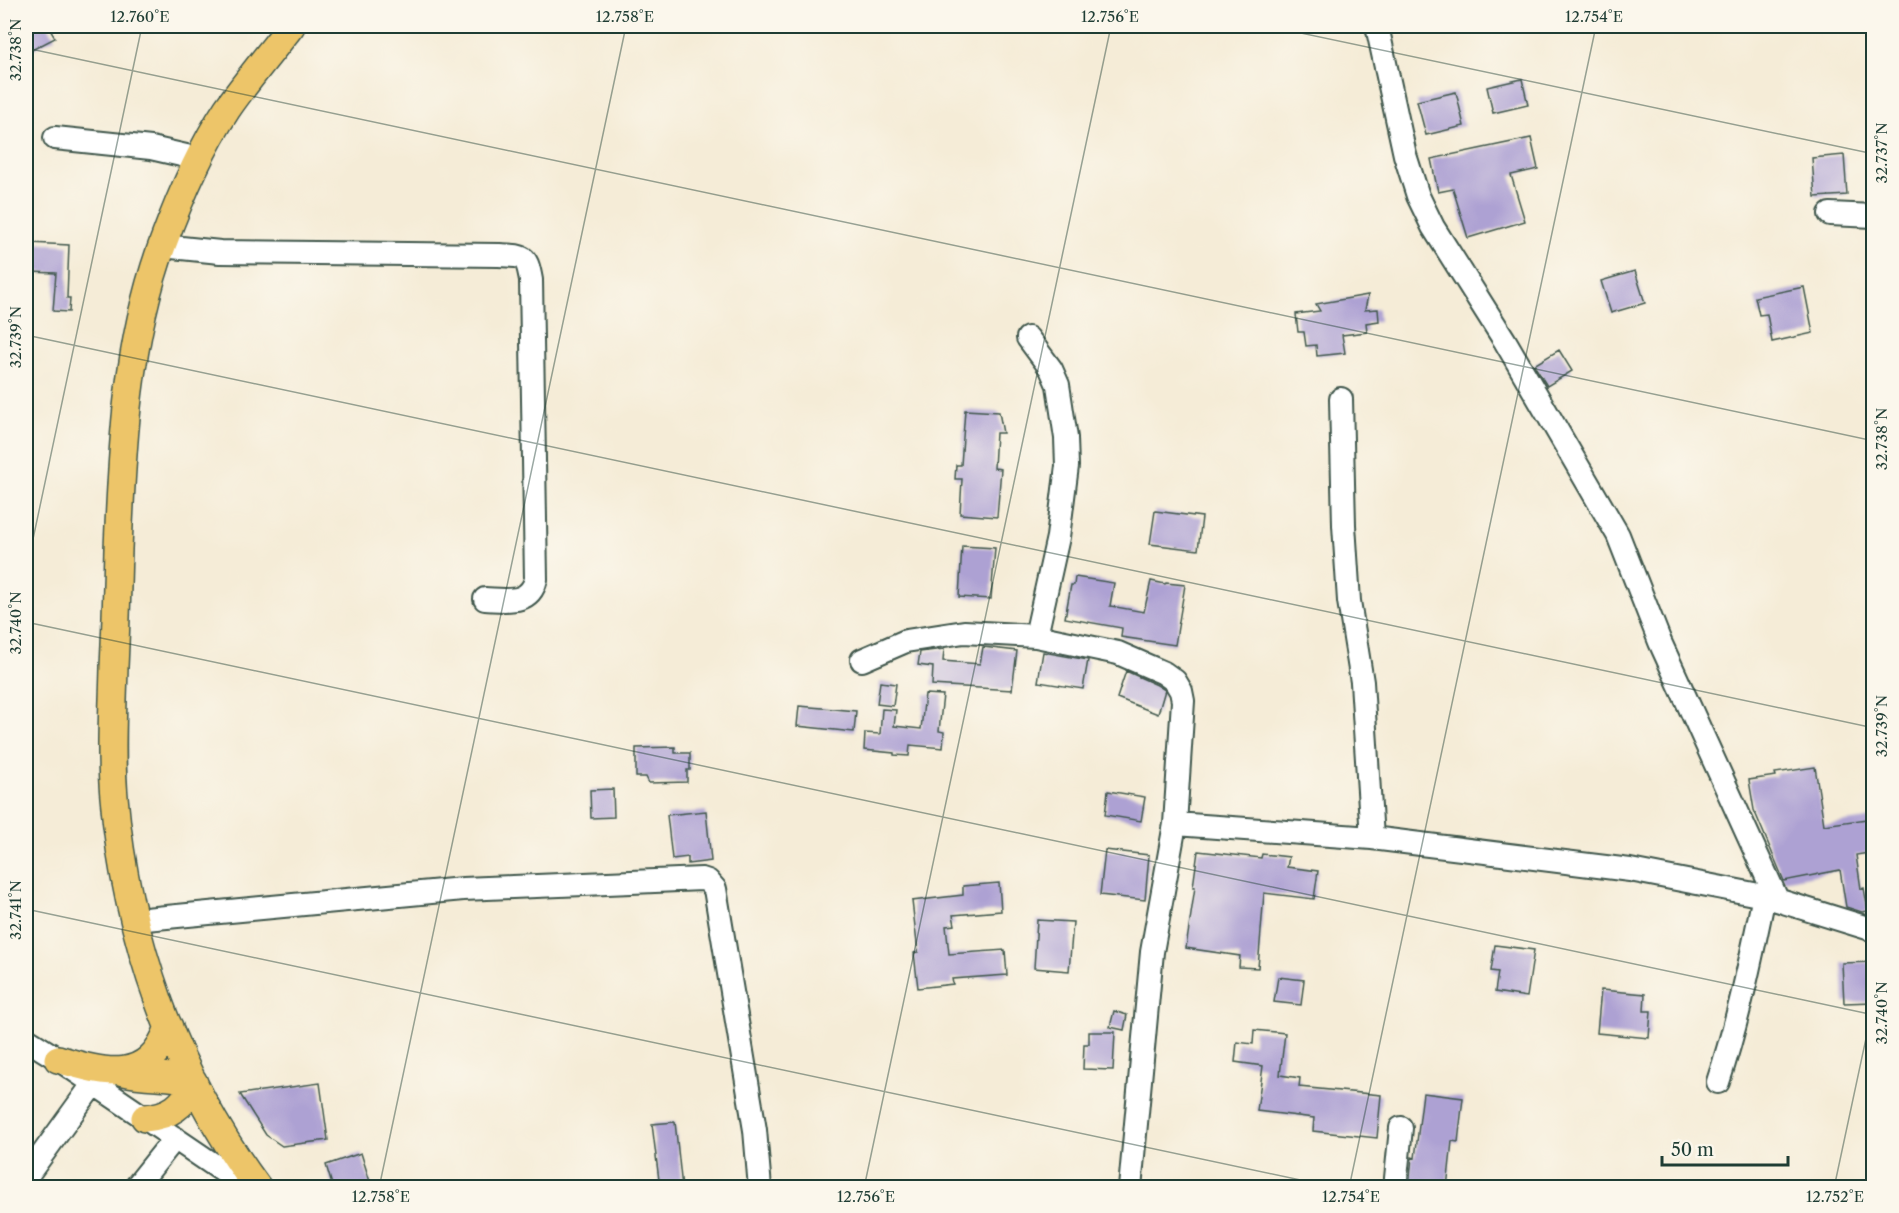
<svg xmlns="http://www.w3.org/2000/svg" width="1899" height="1213" font-family="'Libre Caslon Text',serif">
<style>
.building{fill:#ada1d3}
.lines{fill:none;stroke-linecap:round;stroke-linejoin:round}
.minor-casing{stroke:#3f574c;stroke-width:26}
.major-casing{stroke:#3f574c;stroke-width:30}
.minor{stroke:#fff;stroke-width:22}
.major{stroke:#edc569;stroke-width:27}
.ticks{fill:none;stroke:#1f3d34;stroke-width:1.5;stroke-opacity:0.45}
.neatline{fill:none;stroke:#1f3d34;stroke-width:2}
.ticks-label{font-size:15px;text-anchor:middle;fill:#1f3d34}
</style>
<rect width="100%" height="100%" fill="#fbf7ec"/>
<filter id="ink" filterUnits="userSpaceOnUse"><feTurbulence type="fractalNoise" baseFrequency=".0167" numOctaves="2"/><feDisplacementMap in="SourceGraphic" scale="12" xChannelSelector="R" yChannelSelector="G"/><feConvolveMatrix kernelMatrix="1 2 1 2 8 2 1 2 1" color-interpolation-filters="sRGB"/></filter>
<filter id="wash" filterUnits="userSpaceOnUse"><feTurbulence type="fractalNoise" baseFrequency=".008" numOctaves="4" result="noise"/><feDisplacementMap in="SourceGraphic" scale="24" xChannelSelector="R" yChannelSelector="G"/><feGaussianBlur stdDeviation="1.35" result="paint"/><feColorMatrix in="noise" values="0 0 0 0 0 0 0 0 0 0 0 0 0 0 0 0 0 1.4 0 .05"/><feComposite in="paint" operator="in"/></filter>
<g filter="url(#wash)">
<rect width="100%" height="100%" fill="#f5ecd7"/>
<g id="blocks">
<!-- building -->
<path class="building" d="M 26,26 L 48,26 L 55,38 L 26,53 Z
M 1522,79 L 1528,105 L 1493,113 L 1487,87 Z
M 1456,92 L 1464,126 L 1426,135 L 1417,101 Z
M 1531,138 L 1538,169 L 1511,175 L 1525,221 L 1468,238 L 1453,189 L 1438,192 L 1431,159 Z
M 1844,155 L 1847,195 L 1815,197 L 1812,158 Z
M 30,243 L 69,245 L 67,298 L 70,298 L 69,312 L 53,311 L 56,273 L 29,272 Z
M 1635,271 L 1645,303 L 1611,313 L 1601,281 Z
M 1804,287 L 1813,333 L 1772,342 L 1767,314 L 1759,315 L 1755,297 Z
M 1368,295 L 1365,310 L 1378,309 L 1379,321 L 1366,323 L 1367,332 L 1342,335 L 1345,353 L 1317,356 L 1316,345 L 1306,346 L 1304,332 L 1298,332 L 1296,314 L 1320,311 L 1316,304 Z
M 1559,350 L 1572,371 L 1547,386 L 1534,365 Z
M 965,410 L 999,412 L 1003,433 L 996,433 L 994,468 L 1001,469 L 997,517 L 960,514 L 962,479 L 955,479 L 956,465 L 961,465 Z
M 1155,511 L 1202,517 L 1198,550 L 1150,544 Z
M 962,546 L 995,548 L 991,599 L 959,597 Z
M 1075,577 L 1114,583 L 1110,606 L 1144,612 L 1151,581 L 1165,584 L 1166,583 L 1185,585 L 1175,645 L 1121,637 L 1122,628 L 1065,618 L 1071,585 L 1074,585 Z
M 983,647 L 1017,651 L 1012,690 L 932,685 L 933,667 L 918,665 L 920,652 L 944,649 L 943,661 L 980,664 Z
M 1043,652 L 1088,660 L 1083,689 L 1038,682 Z
M 1126,671 L 1157,685 L 1165,690 L 1158,714 L 1117,698 Z
M 880,682 L 896,684 L 893,706 L 877,704 Z
M 925,694 L 943,695 L 939,731 L 944,732 L 943,748 L 910,745 L 909,756 L 894,755 L 894,753 L 864,750 L 865,733 L 880,734 L 882,709 L 896,710 L 894,726 L 921,729 Z
M 799,706 L 856,711 L 854,732 L 797,726 Z
M 675,747 L 675,753 L 690,753 L 690,770 L 687,770 L 687,782 L 649,783 L 646,777 L 636,777 L 636,748 Z
M 1815,767 L 1824,825 L 1874,818 L 1874,852 L 1856,855 L 1861,889 L 1864,888 L 1868,911 L 1862,912 L 1846,907 L 1840,870 L 1784,881 L 1754,810 L 1749,780 L 1776,776 L 1775,773 Z
M 613,789 L 614,817 L 591,818 L 590,790 Z
M 1108,791 L 1145,797 L 1141,821 L 1105,815 Z
M 706,811 L 711,861 L 688,864 L 688,857 L 672,859 L 667,815 Z
M 1105,850 L 1149,855 L 1145,900 L 1100,895 Z
M 1198,851 L 1261,858 L 1262,854 L 1289,857 L 1287,867 L 1318,871 L 1314,899 L 1264,893 L 1258,968 L 1239,967 L 1240,956 L 1186,948 L 1195,887 L 1193,887 Z
M 999,883 L 1001,911 L 953,915 L 955,925 L 946,926 L 949,954 L 1005,950 L 1007,975 L 952,979 L 953,984 L 918,988 L 914,953 L 918,952 L 912,901 L 963,895 L 963,886 Z
M 1037,920 L 1073,922 L 1069,971 L 1034,968 Z
M 1495,945 L 1534,950 L 1527,997 L 1495,992 L 1498,972 L 1491,971 Z
M 1874,962 L 1874,1002 L 1844,1003 L 1842,963 Z
M 1278,977 L 1304,980 L 1301,1005 L 1274,1002 Z
M 1601,990 L 1645,994 L 1644,1011 L 1651,1011 L 1649,1038 L 1597,1033 Z
M 1114,1011 L 1127,1015 L 1124,1030 L 1110,1027 Z
M 1254,1030 L 1285,1033 L 1280,1075 L 1300,1078 L 1299,1087 L 1381,1095 L 1377,1138 L 1313,1131 L 1314,1118 L 1257,1111 L 1263,1066 L 1235,1062 L 1237,1042 L 1253,1044 Z
M 1089,1032 L 1115,1032 L 1113,1070 L 1083,1069 L 1084,1044 L 1089,1044 Z
M 320,1083 L 328,1140 L 282,1146 L 266,1135 L 240,1094 Z
M 1423,1093 L 1463,1098 L 1458,1142 L 1452,1141 L 1447,1188 L 1409,1188 L 1412,1157 L 1415,1158 Z
M 675,1122 L 682,1188 L 660,1188 L 652,1124 Z
M 361,1153 L 372,1188 L 333,1188 L 326,1165 Z"/>
</g>
</g>
<g filter="url(#ink)">
<use href="#blocks" fill-opacity="0" stroke="#3f574c" stroke-width="1.5"/>
<g class="lines">
<!-- minor casing -->
<g class="minor-casing">
<path id="minor" d="M 1377,26 L 1405,155 L 1418,196 L 1433,227 L 1505,341 L 1618,535 L 1660,642 L 1777,899
M 55,138 L 151,148 L 199,159
M 1830,214 L 1874,216
M 162,246 L 220,252 L 499,255 C 524,257 526,253 531,280 L 536,579 C 530,605 507,600 485,599
M 1028,338 L 1051,369 L 1058,385 L 1066,438 L 1067,466 L 1058,537 L 1036,636
M 1341,399 L 1344,525 L 1349,601 L 1362,682 L 1372,838
M 862,660 L 906,641 L 964,632 L 1036,636 L 1118,653 L 1164,673 L 1175,681 L 1181,691 L 1183,701 L 1175,824 L 1152,952 L 1130,1188
M 1175,824 L 1372,838 L 1630,870 L 1764,896 C 1751,959 1738,1021 1718,1082
M 1764,896 L 1874,930
M 135,920 L 463,889 L 702,879 L 708,881 L 715,889 L 755,1130 L 760,1188
M 26,1039 L 58,1059 L 248,1188
M 26,1177 L 94,1083
M 135,1188 L 175,1138
M 1395,1188 L 1401,1128"/>
</g>
<!-- major casing -->
<g class="major-casing">
<path id="major" d="M 58,1059 C 105,1073 148,1086 169,1027
M 124,1072 C 147,1078 170,1074 193,1081
M 145,1118 C 170,1116 184,1106 194,1083
M 258,1188 C 174,1075 126,936 114,797 C 110,753 113,710 114,667 C 116,627 117,588 118,549 C 122,447 127,340 163,243 C 180,197 200,150 227,109 C 247,80 270,53 291,26"/>
</g>
<!-- minor -->
<use href="#minor" class="minor"/>
<!-- major -->
<use href="#major" class="major"/>
</g>
</g>
<!-- ticks -->
<path class="ticks" d="M 1268,26 L 1874,154M 26,48 L 1874,441M 26,335 L 1874,728M 26,572 L 142,26M 26,622 L 1874,1015M 26,909 L 1338,1188M 379,1188 L 626,26M 864,1188 L 1111,26M 1349,1188 L 1596,26M 1834,1188 L 1874,1001"/>
<!-- margin -->
<rect width="1899" height="1213" fill="none" stroke="#fbf7ec" stroke-width="66"/>
<!-- scale -->
<path d="M1662 1156v9h126v-9" fill="none" stroke="#1f3d34" stroke-width="3"/>
<text x="1671" y="1156" font-size="18" fill="#1f3d34" stroke="#fbf7ec" stroke-width="4.5" paint-order="stroke">50 m</text>
<rect x="33" y="33" width="1833" height="1147" class="neatline"/>
<g class="ticks-label">
<text x="140" y="22">12.760°E</text>
<text x="625" y="22">12.758°E</text>
<text x="1110" y="22">12.756°E</text>
<text x="1594" y="22">12.754°E</text>
<text transform="translate(16 50) rotate(-90)" y="5">32.738°N</text>
<text transform="translate(1882 153) rotate(-90)" y="5">32.737°N</text>
<text transform="translate(16 337) rotate(-90)" y="5">32.739°N</text>
<text transform="translate(1882 439) rotate(-90)" y="5">32.738°N</text>
<text transform="translate(16 623) rotate(-90)" y="5">32.740°N</text>
<text transform="translate(1882 726) rotate(-90)" y="5">32.739°N</text>
<text transform="translate(16 910) rotate(-90)" y="5">32.741°N</text>
<text transform="translate(1882 1013) rotate(-90)" y="5">32.740°N</text>
<text x="381" y="1202">12.758°E</text>
<text x="866" y="1202">12.756°E</text>
<text x="1351" y="1202">12.754°E</text>
<text x="1835" y="1202">12.752°E</text>
</g>
</svg>
